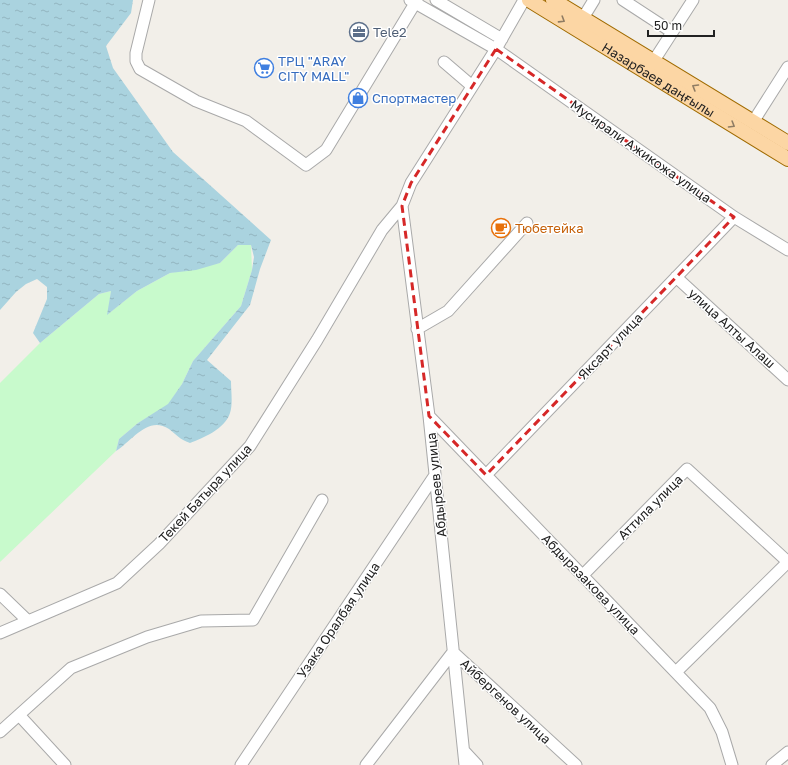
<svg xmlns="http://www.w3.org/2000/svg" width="788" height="765" font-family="'Golos Text',sans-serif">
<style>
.park{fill:#c8facc}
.water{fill:url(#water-ripples)}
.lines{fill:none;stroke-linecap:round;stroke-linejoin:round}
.minor-casing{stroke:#a9a9a9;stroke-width:13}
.major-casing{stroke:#a06b00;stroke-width:16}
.minor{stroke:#fff;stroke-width:11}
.major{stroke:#fcd6a4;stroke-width:14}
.oneway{stroke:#8f7c63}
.marked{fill:none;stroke:#d62828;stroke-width:3;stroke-dasharray:8 5;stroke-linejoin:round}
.labels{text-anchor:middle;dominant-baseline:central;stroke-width:3;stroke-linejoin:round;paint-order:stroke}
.service-label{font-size:13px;fill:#4e5e75;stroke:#fff;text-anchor:start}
.shop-label{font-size:13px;fill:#366cbe;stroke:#fff;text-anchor:start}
.street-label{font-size:13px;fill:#222;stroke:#fff}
.food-label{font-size:13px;fill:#c56008;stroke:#fff;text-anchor:start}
</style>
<defs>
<pattern id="water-ripples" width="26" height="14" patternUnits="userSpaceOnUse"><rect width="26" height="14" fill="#aad3df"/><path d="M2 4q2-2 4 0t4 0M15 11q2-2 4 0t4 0" fill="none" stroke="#92b5bf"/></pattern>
</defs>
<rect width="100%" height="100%" fill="#f2efe9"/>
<!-- park -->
<path class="park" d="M 238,245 L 251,245 L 252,270 L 241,306 L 193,361 L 182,384 L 168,405 L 138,423 L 119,439 L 116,451 L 0,562 L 0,383 L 40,343 L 99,294 L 111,291 L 108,314 L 137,291 L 170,273 L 220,263 Z"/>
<!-- water -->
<path class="water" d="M 0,0 L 133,0 L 131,13 L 106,46 L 113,68 L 173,152 L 271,240 L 260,269 L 250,305 L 207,360 L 231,381 C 231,391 233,404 230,413 C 225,429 203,438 190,443 C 179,439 177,435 169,429 C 148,415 132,441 116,451 L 119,439 L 138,423 L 168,404 L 182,384 L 193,361 L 241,306 L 252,270 L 254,257 L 251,245 L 238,245 L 220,263 L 196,270 L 170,273 L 137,291 L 107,315 L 111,291 L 99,294 L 40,343 L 33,333 L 47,299 L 47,287 L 37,279 L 26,284 L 16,292 L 0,310 Z"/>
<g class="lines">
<!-- minor casing -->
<g class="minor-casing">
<path id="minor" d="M 149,0 L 136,53 L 136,61 L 140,69 L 196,101 L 246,121 L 306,165 L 326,150 L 417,0
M 410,0 L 496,49 L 734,217 L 788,250
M 436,0 L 502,39
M 623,0 L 672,32
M 583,18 L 594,0
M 444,62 L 472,86
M 653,62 L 693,0
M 753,122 L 788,67
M 402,206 L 429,416 L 465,765
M 676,277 L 788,380
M 417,329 L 448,311 L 527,223
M 429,416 L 710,708 L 722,732 L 732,765
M 486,475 L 734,217
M 583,575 L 687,469 L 788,562
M 0,594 L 28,621
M 0,633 L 117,583 L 159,544 L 250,446 L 317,340 L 382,230 L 402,206 L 411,183 L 496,49 L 524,0
M 676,672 L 788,562
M 19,715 L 65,765
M 0,732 L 71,668 L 147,637 L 201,621 L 253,620 L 322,500
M 464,751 L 477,765
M 241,765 L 435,475
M 366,765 L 453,652 L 576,765
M 772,765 L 788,752"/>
</g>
<!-- major casing -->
<g class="major-casing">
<g id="major">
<path id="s1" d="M 529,0 L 788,159"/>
<path d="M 553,0 L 788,143"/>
</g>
</g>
<!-- minor -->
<use href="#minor" class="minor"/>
<!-- major -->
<use href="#major" class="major"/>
</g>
<!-- one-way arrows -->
<defs><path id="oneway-chevron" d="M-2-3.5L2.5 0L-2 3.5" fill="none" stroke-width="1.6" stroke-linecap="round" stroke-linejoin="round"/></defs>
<g class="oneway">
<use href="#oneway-chevron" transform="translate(562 20) rotate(32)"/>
<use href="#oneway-chevron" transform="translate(695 87) rotate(-149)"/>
<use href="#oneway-chevron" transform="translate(732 125) rotate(31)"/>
</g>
<!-- marked area -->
<path class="marked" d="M 496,49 L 734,217 L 486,475 L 429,416 L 402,206 L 411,183 Z"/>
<!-- icons -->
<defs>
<g id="office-ring" transform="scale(1)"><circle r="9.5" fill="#fff" stroke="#5c6f8a" stroke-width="1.5"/><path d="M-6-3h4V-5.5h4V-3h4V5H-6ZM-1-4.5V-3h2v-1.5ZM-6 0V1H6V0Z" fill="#5c6f8a"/></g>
<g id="supermarket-ring" transform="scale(1)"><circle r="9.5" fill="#fff" stroke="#3f7fe0" stroke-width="1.5"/><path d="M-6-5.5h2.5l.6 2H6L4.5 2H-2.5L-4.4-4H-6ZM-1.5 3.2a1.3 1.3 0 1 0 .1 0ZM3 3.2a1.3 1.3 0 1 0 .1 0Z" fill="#3f7fe0"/></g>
<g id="shop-ring" transform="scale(1)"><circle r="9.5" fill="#fff" stroke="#3f7fe0" stroke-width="1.5"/><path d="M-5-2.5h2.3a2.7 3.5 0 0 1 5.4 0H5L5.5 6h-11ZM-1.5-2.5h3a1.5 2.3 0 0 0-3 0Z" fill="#3f7fe0"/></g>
<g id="cafe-ring" transform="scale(1)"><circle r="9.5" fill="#fff" stroke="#e8710a" stroke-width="1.5"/><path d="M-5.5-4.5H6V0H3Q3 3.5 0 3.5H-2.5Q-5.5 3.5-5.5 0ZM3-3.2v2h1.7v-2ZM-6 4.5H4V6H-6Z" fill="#e8710a"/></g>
</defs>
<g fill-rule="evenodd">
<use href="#office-ring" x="359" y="32"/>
<use href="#supermarket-ring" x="264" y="68"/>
<use href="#shop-ring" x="358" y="98"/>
<use href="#cafe-ring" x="501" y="228"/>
</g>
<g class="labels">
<!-- service labels -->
<g class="service-label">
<text x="373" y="32">Tele2</text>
</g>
<!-- shop labels -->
<g class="shop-label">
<text x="278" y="61">ТРЦ "ARAY<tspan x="278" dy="15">CITY MALL"</tspan></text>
<text x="372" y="98">Спортмастер</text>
</g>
<!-- street labels -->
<g class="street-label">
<text stroke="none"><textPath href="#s1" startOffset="152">Назарбаев даңғылы</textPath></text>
<text transform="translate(641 151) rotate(35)">Мусирали Ажикожа улица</text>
<text transform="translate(732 328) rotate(42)">улица Алты Алаш</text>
<text transform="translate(610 346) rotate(-46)">Яксарт улица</text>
<text transform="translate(436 485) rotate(-96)">Абдыреев улица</text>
<text transform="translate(205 493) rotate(-47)">Текей Батыра улица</text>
<text transform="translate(650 507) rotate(-45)">Аттила улица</text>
<text transform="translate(591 584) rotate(46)">Абдыразакова улица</text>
<text transform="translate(338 620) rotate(-56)">Узака Оралбая улица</text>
<text transform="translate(506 701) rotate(43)">Айбергенов улица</text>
</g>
<!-- food labels -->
<g class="food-label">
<text x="515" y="228">Тюбетейка</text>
</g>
</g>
<!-- scale -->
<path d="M648 30v6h66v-6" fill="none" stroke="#222222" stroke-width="2"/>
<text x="654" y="30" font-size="12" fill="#222222" stroke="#ffffff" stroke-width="3" paint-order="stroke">50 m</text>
</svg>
